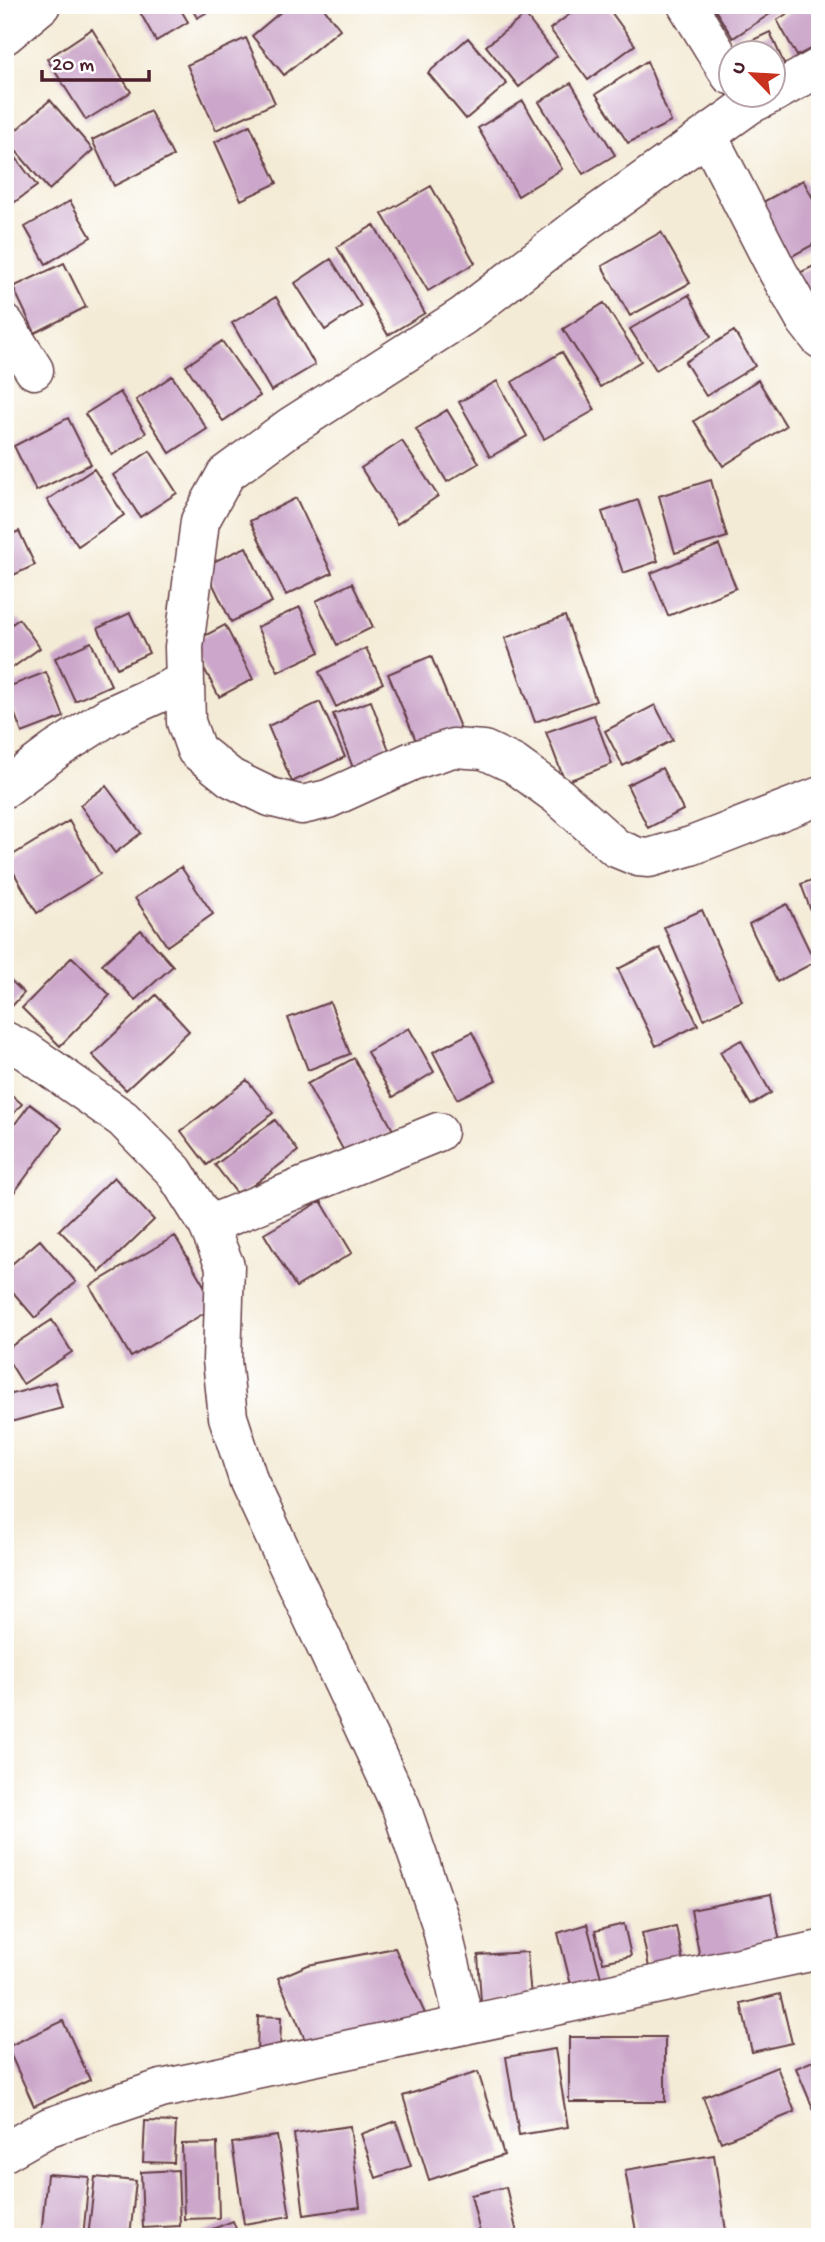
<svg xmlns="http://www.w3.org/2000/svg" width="825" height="2242" font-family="'Gochi Hand',sans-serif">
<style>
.building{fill:#cca7cb}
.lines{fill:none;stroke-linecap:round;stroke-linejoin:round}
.minor-casing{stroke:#643e45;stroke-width:41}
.minor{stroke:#fff;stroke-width:38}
</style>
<rect width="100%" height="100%" fill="#fff"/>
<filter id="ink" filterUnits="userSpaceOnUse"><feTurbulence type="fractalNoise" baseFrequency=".0143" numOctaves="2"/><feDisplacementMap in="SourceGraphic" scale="14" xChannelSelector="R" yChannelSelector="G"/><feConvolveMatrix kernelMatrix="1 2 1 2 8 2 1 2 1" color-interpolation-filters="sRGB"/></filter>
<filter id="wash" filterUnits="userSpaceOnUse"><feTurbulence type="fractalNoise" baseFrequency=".00686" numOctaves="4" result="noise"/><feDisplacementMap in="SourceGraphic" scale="28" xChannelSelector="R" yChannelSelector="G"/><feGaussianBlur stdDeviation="1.57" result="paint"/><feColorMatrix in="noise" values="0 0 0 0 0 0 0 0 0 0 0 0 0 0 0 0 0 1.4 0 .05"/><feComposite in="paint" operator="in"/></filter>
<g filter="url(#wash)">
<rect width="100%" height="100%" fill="#f4ebd6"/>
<g id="blocks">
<!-- building -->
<path class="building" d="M 136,5 L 178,5 L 188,22 L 156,41 Z
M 190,5 L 220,5 L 197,18 Z
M 289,5 L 321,5 L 340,29 L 284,75 L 252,36 Z
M 582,5 L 606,5 L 635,45 L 588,80 L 550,29 Z
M 712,5 L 773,5 L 776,10 L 733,38 Z
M 801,5 L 809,5 L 820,24 L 820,44 L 797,56 L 777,20 Z
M 525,15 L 557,56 L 519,87 L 486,46 Z
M 92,29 L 131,92 L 86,120 L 47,59 Z
M 770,32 L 785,66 L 773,72 L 773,52 L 727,52 Z
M 246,38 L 275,103 L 216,130 L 187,65 Z
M 468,38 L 507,84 L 466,119 L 428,73 Z
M 647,61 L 671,122 L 628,143 L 596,94 Z
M 571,83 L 615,155 L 583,174 L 539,102 Z
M 50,100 L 93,150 L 49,190 L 6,139 Z
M 523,101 L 562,169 L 518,196 L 478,128 Z
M 150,111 L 173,156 L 114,186 L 92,140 Z
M 250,125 L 277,183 L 241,200 L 215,142 Z
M 5,143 L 37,186 L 5,209 Z
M 803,180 L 820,211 L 820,241 L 783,261 L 754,207 Z
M 431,186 L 475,263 L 428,291 L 382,214 Z
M 70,201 L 91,237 L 46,264 L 25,227 Z
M 374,225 L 425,313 L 388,335 L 337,247 Z
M 661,232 L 690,283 L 630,316 L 602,266 Z
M 331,259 L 361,306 L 325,330 L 295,283 Z
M 64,263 L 86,307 L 35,333 L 13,287 Z
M 820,263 L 820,324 L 793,276 Z
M 689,295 L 711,337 L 656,370 L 630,329 Z
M 276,297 L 315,365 L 271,391 L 232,323 Z
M 604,303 L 641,361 L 600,387 L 563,329 Z
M 734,331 L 755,366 L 706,396 L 685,362 Z
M 222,341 L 260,396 L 223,421 L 186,366 Z
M 562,352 L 595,410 L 544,439 L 512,382 Z
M 172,376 L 207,429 L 170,453 L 136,400 Z
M 758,380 L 786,426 L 723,466 L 694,421 Z
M 497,381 L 527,436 L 490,457 L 459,402 Z
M 120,392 L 146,433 L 112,455 L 85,414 Z
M 447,410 L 479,463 L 447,482 L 416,429 Z
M 68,418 L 91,464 L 36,491 L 14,446 Z
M 402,441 L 438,496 L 397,524 L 361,468 Z
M 150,451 L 177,493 L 140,517 L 113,475 Z
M 94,469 L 124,515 L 78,546 L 47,500 Z
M 711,480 L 727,537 L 675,553 L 659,496 Z
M 296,498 L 332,573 L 286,595 L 250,521 Z
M 638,500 L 658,561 L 623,573 L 602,512 Z
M 19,531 L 35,565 L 5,579 L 5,537 Z
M 719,545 L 736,588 L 668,616 L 651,573 Z
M 246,547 L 272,602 L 231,622 L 204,566 Z
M 352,583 L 373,627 L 337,645 L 316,601 Z
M 300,607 L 320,652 L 278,672 L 257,627 Z
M 130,613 L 149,653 L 117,668 L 98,628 Z
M 565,616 L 596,701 L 535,722 L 505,638 Z
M 19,619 L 40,648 L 5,673 L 5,629 Z
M 225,625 L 253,679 L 219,697 L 191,643 Z
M 91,642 L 111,685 L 75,701 L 55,658 Z
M 366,648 L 383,683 L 336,707 L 319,672 Z
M 431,656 L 461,730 L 419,748 L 388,674 Z
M 46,672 L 64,717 L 22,733 L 5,688 Z
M 371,701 L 394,764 L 357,779 L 333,714 Z
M 320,702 L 345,757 L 292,782 L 268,726 Z
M 655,705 L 673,740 L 623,766 L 605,731 Z
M 594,715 L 612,764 L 565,782 L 546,732 Z
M 662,768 L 683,810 L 648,828 L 627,785 Z
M 106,786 L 141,833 L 115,853 L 80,805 Z
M 69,821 L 100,874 L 37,913 L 6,859 Z
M 181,867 L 213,914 L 167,946 L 135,898 Z
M 820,877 L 820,933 L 819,933 L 801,884 Z
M 787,904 L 815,962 L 777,982 L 749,924 Z
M 702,910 L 742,1001 L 704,1019 L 664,927 Z
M 141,930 L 173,966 L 135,1000 L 102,964 Z
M 660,948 L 698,1025 L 656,1046 L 618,969 Z
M 72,957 L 110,995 L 60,1046 L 22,1008 Z
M 5,975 L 24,993 L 5,1014 Z
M 156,995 L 189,1031 L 126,1090 L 92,1055 Z
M 330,1002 L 350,1054 L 308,1070 L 288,1018 Z
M 409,1028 L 434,1072 L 393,1097 L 367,1052 Z
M 472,1032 L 496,1080 L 457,1099 L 433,1052 Z
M 741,1040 L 771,1093 L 751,1105 L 720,1052 Z
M 354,1058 L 393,1130 L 346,1155 L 307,1084 Z
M 247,1080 L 273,1113 L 207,1165 L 181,1131 Z
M 5,1089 L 22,1104 L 5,1123 Z
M 30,1104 L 62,1128 L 5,1205 L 5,1137 Z
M 275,1120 L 298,1151 L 239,1196 L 215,1165 Z
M 114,1177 L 154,1220 L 100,1272 L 59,1230 Z
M 321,1201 L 352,1253 L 296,1287 L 264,1234 Z
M 175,1236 L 216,1306 L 131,1357 L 90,1286 Z
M 40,1240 L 76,1282 L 35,1318 L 5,1283 L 5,1270 Z
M 52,1320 L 72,1352 L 23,1384 L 5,1355 L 5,1350 Z
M 55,1382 L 62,1408 L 7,1423 L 5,1396 Z
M 771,1894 L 782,1953 L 702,1969 L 691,1910 Z
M 587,1924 L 603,1985 L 573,1993 L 558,1933 Z
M 624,1924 L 631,1956 L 603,1962 L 595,1931 Z
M 676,1926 L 686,1976 L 652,1982 L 642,1933 Z
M 395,1948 L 428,2020 L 310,2051 L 278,1978 L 308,1965 Z
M 527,1952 L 531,1997 L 481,2002 L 478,1955 Z
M 780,1994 L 792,2043 L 752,2052 L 741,2004 Z
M 258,2016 L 281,2017 L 280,2054 L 257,2053 Z
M 63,2021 L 90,2080 L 34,2106 L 7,2047 Z
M 569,2037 L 665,2037 L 665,2102 L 569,2102 Z
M 555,2049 L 568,2127 L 519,2135 L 506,2057 Z
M 820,2058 L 820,2125 L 796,2068 Z
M 777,2067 L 795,2112 L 721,2142 L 703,2097 Z
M 478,2072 L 504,2155 L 429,2180 L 403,2096 Z
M 145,2121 L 176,2122 L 174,2163 L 143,2162 Z
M 396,2121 L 411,2166 L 376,2178 L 361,2134 Z
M 350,2126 L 360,2207 L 304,2215 L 294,2134 Z
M 277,2136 L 290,2216 L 244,2224 L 232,2143 Z
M 217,2143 L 219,2218 L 184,2219 L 182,2144 Z
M 714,2155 L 727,2237 L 637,2237 L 625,2170 Z
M 178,2170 L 180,2226 L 143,2228 L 141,2172 Z
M 47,2174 L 89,2177 L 83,2237 L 41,2237 Z
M 95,2177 L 136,2181 L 130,2237 L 88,2237 Z
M 506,2187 L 518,2237 L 481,2237 L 471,2195 Z
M 233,2221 L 239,2237 L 192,2237 Z"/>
</g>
</g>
<g filter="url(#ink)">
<use href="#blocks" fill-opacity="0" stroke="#643e45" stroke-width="2"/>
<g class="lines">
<!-- minor casing -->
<g class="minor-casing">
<path id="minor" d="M 687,5 L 730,75
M 5,35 L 41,5
M 771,94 L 749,105 L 580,226 L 463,316 L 290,427 L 226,474 L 200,521 L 184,647 L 186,722 L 196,750 L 231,778 L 270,797 L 302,805 L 328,799 L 412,761 L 453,748 L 484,750 L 514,764 L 558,796 L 616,848 L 638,857 L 649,858 L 691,846 L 820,796
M 772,94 L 820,67
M 708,136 L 778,272 L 806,321 L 820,339
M 5,324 L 34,370
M 5,788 L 56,750 L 109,716 L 184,682
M 5,1041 L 26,1051 L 123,1119 L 174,1171 L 208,1225 L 225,1266 L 222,1360 L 228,1417 L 249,1482 L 401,1807 L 440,1921 L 465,2025
M 208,1225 L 438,1132
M 5,2152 L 49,2127 L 161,2089 L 820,1950"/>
</g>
<!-- minor -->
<use href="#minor" class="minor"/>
</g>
</g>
<!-- margin -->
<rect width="825" height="2242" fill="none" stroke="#fff" stroke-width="28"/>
<!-- north arrow -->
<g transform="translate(752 74) rotate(295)"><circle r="33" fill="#ffffff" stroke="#b7a5aa" stroke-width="2"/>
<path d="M0-5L12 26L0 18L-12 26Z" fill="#c8321e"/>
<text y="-10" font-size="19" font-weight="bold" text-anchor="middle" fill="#4a1f2b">U</text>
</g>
<!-- scale -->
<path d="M42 70v10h107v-10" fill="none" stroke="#4a1f2b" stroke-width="3.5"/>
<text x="52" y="70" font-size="21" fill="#4a1f2b" stroke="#ffffff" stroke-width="5" paint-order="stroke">20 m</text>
</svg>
